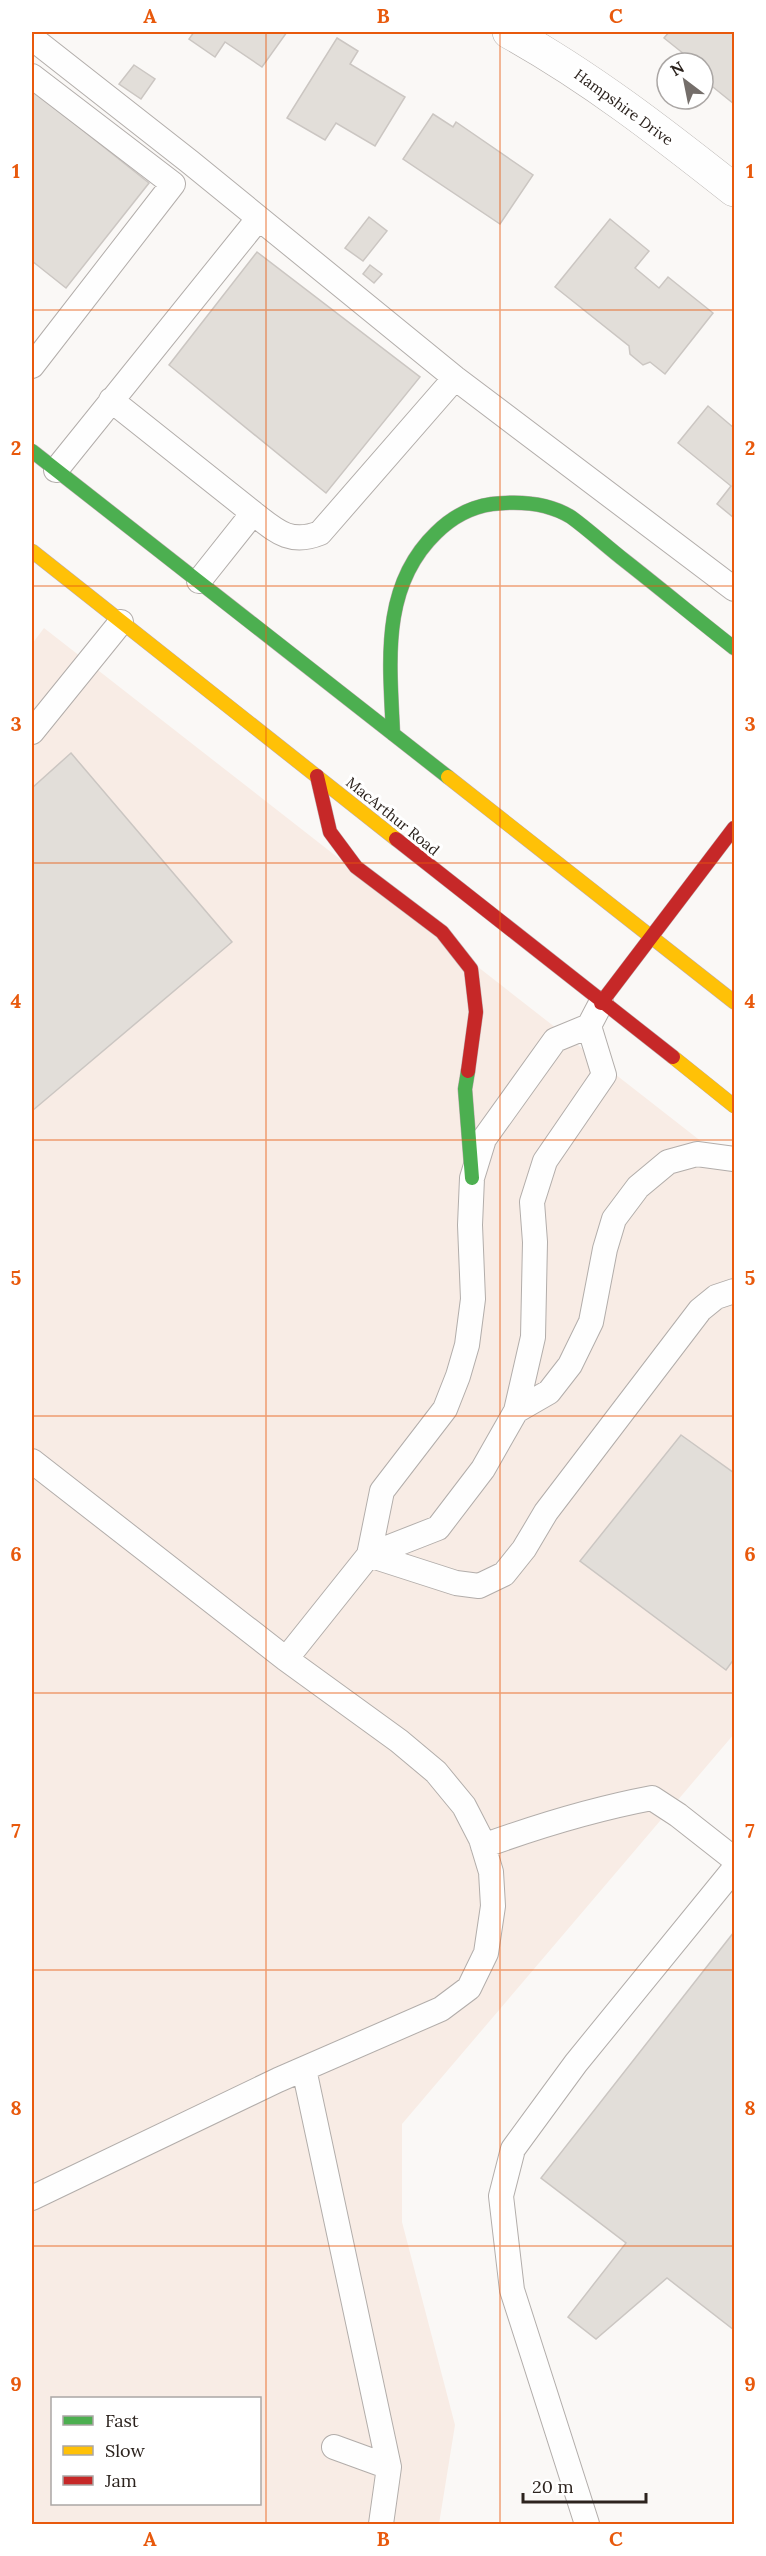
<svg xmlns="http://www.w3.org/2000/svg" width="766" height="2556" font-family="Lora,serif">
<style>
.built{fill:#f8ece5;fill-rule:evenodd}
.building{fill:#e2ded9;stroke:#cbc6c2;stroke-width:1.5}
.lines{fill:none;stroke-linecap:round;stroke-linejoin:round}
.lane-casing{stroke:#b2adaa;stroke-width:26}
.street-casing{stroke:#b2adaa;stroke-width:34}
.fast-casing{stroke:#bdacaf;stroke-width:15}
.slow-casing{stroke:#bdacaf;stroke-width:15}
.jam-casing{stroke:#bdacaf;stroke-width:15}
.lane{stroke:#fefefe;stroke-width:24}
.street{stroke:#fefefe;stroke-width:33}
.fast{stroke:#4caf50;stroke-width:14}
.slow{stroke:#ffc107;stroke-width:14}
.jam{stroke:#c62828;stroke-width:14}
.grid{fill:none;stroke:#e8590c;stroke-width:1.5;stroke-opacity:0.55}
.labels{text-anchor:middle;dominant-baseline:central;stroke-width:6;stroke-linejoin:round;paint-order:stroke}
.street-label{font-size:15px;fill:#2c231e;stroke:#fff}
.neatline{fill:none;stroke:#e8590c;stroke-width:2}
.grid-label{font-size:20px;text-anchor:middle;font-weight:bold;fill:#e8590c}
</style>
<rect width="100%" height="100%" fill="#faf8f6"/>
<!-- built -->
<path class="built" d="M 44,628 L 734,1167 L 734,1734 L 402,2124 L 402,2222 L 455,2425 L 439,2524 L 32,2524 L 32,644 ZM 52,2398 L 260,2398 L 260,2504 L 52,2504 Z"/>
<!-- building -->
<path class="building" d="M 194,32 L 287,32 L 262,67 L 225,42 L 215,57 L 189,39 Z
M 669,32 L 734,32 L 734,104 L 703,79 L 703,63 L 684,63 L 679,60 L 684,54 L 664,38 Z
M 337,38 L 358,51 L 350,64 L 405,97 L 375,146 L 336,123 L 325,140 L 287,118 Z
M 134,65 L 155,79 L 141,99 L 119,84 Z
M 32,90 L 149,183 L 66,288 L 32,261 Z
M 433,114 L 453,127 L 456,122 L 533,175 L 500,224 L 403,159 Z
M 369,217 L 387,231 L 363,261 L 345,248 Z
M 610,219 L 649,251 L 635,268 L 659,288 L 668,277 L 713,313 L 665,374 L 650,362 L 643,365 L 630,354 L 629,346 L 555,287 Z
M 257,252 L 420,377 L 326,493 L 169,365 Z
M 370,265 L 382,274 L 374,283 L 363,274 Z
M 708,406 L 734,428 L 734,518 L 717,504 L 731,486 L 678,443 Z
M 71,753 L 232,942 L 32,1111 L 32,788 Z
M 681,1435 L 734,1473 L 734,1659 L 726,1670 L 580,1561 Z
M 734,1932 L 734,2330 L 667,2278 L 596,2339 L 568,2317 L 626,2243 L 541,2178 Z"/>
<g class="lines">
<!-- lane casing -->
<g class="lane-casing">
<path id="lane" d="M 32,38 L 190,162 L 455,378 L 734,589
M 32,76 L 173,184 L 32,366
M 111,400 L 253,513 L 199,581
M 56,470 L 258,219
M 253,513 C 276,531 290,545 320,533 L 455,378
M 32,732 L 121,622
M 516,1411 L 549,1392 L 570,1365 L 591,1322 L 605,1249 L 614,1219 L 638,1187 L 668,1162 L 697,1154 L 734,1159
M 32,1461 L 286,1659 L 399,1741 L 436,1772 L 464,1806 L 481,1839 L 491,1872 L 493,1906 L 486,1953 L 469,1988 L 441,2009 L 278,2080 L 32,2198
M 369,1555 L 438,1528 L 483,1469 L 516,1411 L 533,1337 L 535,1242 L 532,1202 L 545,1161 L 604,1075 L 589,1026
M 369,1555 L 456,1583 L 479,1586 L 504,1574 L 524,1549 L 546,1512 L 700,1310 L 716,1297 L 734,1291
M 286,1659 L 369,1555 L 382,1491 L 445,1409 L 458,1376 L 467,1345 L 473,1299 L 470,1225 L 472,1178 L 484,1139 L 555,1040 L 589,1026 L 601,1003
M 483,1846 C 538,1826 594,1809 652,1798 L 678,1815 L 734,1859
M 304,2069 L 389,2467 L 381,2524
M 334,2447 L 389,2467
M 587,2524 L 512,2290 L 501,2196 L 513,2149 L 576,2063 L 734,1869"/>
</g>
<!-- street casing -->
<g class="street-casing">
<path id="street" d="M 509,32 C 590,77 662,133 734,190"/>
</g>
<!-- fast casing -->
<g class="fast-casing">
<path id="fast" d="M 32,451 L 448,777
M 393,734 C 390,663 380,587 436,533 C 451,518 471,507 492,504 C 518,501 547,502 571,517 C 589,530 606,546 624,560 C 661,589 697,619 734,648
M 468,1071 L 465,1089 L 472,1178"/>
</g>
<!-- slow casing -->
<g class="slow-casing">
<path id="slow" d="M 32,551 L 396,839
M 448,777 L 734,1002
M 673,1057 L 734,1106"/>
</g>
<!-- jam casing -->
<g class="jam-casing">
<path id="jam" d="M 317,776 L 330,832 L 356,867 L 442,932 L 471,969 L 476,1012 L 468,1071
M 396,839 L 673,1057
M 601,1003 L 734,828"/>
</g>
<!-- lane -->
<use href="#lane" class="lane"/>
<!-- street -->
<use href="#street" class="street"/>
<!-- fast -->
<use href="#fast" class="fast"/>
<!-- slow -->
<use href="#slow" class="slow"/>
<!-- jam -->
<use href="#jam" class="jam"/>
</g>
<!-- grid -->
<path class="grid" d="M 266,32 L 266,2524M 500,32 L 500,2524M 32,310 L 734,310M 32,586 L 734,586M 32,863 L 734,863M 32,1140 L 734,1140M 32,1416 L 734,1416M 32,1693 L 734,1693M 32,1970 L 734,1970M 32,2246 L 734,2246"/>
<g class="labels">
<!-- street labels -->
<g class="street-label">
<text transform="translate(624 107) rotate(36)">Hampshire Drive</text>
<text transform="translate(393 816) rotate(39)">MacArthur Road</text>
</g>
</g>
<!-- border -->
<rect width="766" height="2556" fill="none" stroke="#ffffff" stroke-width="66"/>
<!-- legend -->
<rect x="51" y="2397" width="210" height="108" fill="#ffffff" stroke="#aba7a5" stroke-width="1.5"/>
<rect x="63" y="2416" width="30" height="9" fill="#4caf50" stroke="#aba7a5" stroke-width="1.5"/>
<text x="105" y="2427" font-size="18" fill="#2c231e">Fast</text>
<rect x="63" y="2446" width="30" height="9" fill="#ffc107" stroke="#aba7a5" stroke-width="1.5"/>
<text x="105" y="2457" font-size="18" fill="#2c231e">Slow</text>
<rect x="63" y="2476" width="30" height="9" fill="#c62828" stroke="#aba7a5" stroke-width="1.5"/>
<text x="105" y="2487" font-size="18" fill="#2c231e">Jam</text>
<!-- north arrow -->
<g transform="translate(685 81) rotate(328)"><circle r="28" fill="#ffffff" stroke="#aba7a5" stroke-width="1.5"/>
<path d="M0-4.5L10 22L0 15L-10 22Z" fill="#746e6a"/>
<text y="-9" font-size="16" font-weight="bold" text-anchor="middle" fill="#2c231e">N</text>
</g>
<!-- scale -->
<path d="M523 2493v9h123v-9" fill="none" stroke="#2c231e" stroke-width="3"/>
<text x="532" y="2493" font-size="18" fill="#2c231e" stroke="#ffffff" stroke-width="4.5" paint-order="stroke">20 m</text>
<rect x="33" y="33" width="700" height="2490" class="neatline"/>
<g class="grid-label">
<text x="150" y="23">A</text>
<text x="383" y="23">B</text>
<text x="616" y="23">C</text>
<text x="16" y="178">1</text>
<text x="750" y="178">1</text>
<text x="16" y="455">2</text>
<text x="750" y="455">2</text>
<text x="16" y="731">3</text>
<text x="750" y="731">3</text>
<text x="16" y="1008">4</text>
<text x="750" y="1008">4</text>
<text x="16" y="1285">5</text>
<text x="750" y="1285">5</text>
<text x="16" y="1561">6</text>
<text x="750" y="1561">6</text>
<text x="16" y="1838">7</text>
<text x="750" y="1838">7</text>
<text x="16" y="2115">8</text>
<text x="750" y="2115">8</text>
<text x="16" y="2391">9</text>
<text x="750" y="2391">9</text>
<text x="150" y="2546">A</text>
<text x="383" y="2546">B</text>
<text x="616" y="2546">C</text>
</g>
</svg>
